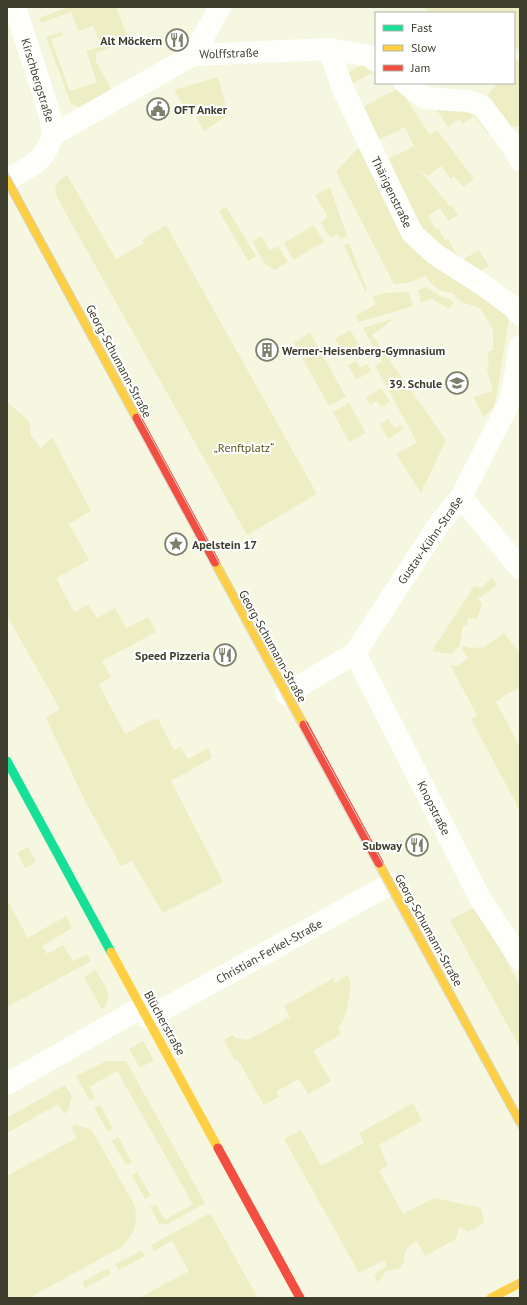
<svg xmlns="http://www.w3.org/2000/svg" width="527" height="1305" font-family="'PT Sans',sans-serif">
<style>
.green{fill:#edeec4}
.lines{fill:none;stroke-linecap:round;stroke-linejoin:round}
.street{stroke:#fefefa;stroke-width:22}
.fast{stroke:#16e098;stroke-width:9}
.slow{stroke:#ffcf43;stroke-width:9}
.jam{stroke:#f24e42;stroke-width:9}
.tram{stroke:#d4d4cd;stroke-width:1}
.labels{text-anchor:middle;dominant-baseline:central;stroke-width:4;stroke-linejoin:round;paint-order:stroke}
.poi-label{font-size:12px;font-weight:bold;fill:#3e3e2f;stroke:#fff;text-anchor:end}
.street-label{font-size:12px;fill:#3e3e2f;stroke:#fff}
.park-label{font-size:12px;fill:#58571e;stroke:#fff}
</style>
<rect width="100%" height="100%" fill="#f6f7e1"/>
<!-- green -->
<path class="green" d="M 69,7 L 116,7 L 129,40 L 96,53 L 96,62 L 112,90 L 81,108 L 71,104 L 46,37 L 61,32 L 63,35 L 51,39 L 70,91 L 97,82 L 86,51 L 101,46 L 93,26 L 78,31 L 71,12 L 41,23 L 39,18 Z
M 422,7 L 520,7 L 520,52 L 514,46 L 514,13 L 429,13 Z
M 520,58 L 520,124 L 516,127 L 505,125 L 483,100 L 498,83 L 514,83 L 514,60 L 516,62 Z
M 362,65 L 376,70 L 376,78 L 373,72 L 349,85 L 361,108 L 397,89 L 405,97 L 430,135 L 437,130 L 474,179 L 463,187 L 454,176 L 451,179 L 441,166 L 428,176 L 416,168 L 426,177 L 450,207 L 452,206 L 458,215 L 448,221 L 440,208 L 428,216 L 436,229 L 438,228 L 445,240 L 448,239 L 461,261 L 479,250 L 489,266 L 475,274 L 455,263 L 426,240 L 418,229 L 385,161 L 414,146 L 405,127 L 375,142 L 345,84 L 345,74 Z
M 218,77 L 228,115 L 204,131 L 195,114 L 190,117 L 174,90 Z
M 433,104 L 472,111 L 493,131 L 488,134 L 474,116 L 463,124 L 459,119 L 448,127 Z
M 364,145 L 412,240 L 510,312 L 497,393 L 494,406 L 484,417 L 473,397 L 493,391 L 487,370 L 489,360 L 487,352 L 493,350 L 493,330 L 480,308 L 461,302 L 451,292 C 440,293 432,285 425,276 L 408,283 L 394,284 L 336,172 L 356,150 Z
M 67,175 L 116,259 L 144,243 L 142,240 L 166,225 L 317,494 L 247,535 L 59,201 C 53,187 54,184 67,175 Z
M 330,187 L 347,236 L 341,239 L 338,234 L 330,238 L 321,222 L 328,217 L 315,195 Z
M 226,207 L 256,256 L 248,261 L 219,211 Z
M 314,225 L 324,242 L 293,260 L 284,243 Z
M 261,236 L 270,251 L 278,246 L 288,262 L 275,270 L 265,264 L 252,241 Z
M 349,243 L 367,290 L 365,291 L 344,245 Z
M 427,287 L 442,297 L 449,299 L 454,303 L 448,309 C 443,304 437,303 432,298 L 421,303 L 418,290 Z
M 409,292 L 413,306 L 359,322 L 355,316 L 376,304 L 372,297 L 384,293 Z
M 395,318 L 372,335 L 446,440 L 421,493 L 396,454 L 417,442 L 375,366 L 382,362 L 363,328 Z
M 350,330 L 360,346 L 350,352 L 347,345 L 341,349 L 335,339 Z
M 310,333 L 346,397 L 329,406 L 294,343 Z
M 356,361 L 360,368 L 367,364 L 371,371 L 356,380 L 348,365 Z
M 381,388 L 390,402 L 381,407 L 377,401 L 370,405 L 366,397 Z
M 7,402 L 29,421 L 31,436 L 41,448 L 52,437 L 91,511 L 69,524 L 89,560 L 56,578 L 74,612 L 88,605 L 97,618 L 115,608 L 126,628 L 148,617 L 156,632 L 102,661 L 111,677 L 99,685 L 125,734 L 151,720 L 158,719 L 174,750 L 181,747 L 188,759 L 208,748 L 212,758 L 171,781 L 223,882 L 163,913 L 132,861 L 121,866 L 85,801 L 46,718 L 60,709 L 7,616 Z
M 349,403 L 366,433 L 349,442 L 333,412 Z
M 389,419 L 394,428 L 401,425 L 404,429 L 388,439 L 380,424 Z
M 492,578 L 497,585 L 478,599 L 482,604 L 477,619 L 468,618 L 467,626 L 463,626 L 459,647 L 451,654 L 432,651 L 474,586 L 481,588 Z
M 504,633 L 520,653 L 520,688 L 507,694 L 496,702 L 520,747 L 520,811 L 471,719 L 477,715 L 450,665 L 458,666 L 468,658 L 462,649 L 462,646 L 475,649 L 476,647 L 483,648 Z
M 28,847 L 36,862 L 25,868 L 17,853 Z
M 7,900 L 28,938 L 66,916 L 72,928 L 42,946 L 47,954 L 63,945 L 73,961 L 87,954 L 91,961 L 7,1007 Z
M 477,906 L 520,986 L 520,1048 L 450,920 Z
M 96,970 C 104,986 115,994 102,1010 L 84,977 Z
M 348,975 L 351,983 L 346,1014 L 338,1029 L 341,1034 L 313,1051 L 331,1081 L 308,1094 L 299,1079 L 277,1091 L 279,1097 L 264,1105 L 238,1060 L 234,1059 L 224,1040 L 233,1035 L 235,1038 L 248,1040 L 290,1017 L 284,1006 L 334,978 L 334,983 Z
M 143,1041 L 154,1060 L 140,1068 L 129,1049 Z
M 106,1061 L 126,1061 L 205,1203 L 168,1224 L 159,1224 L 150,1207 L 156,1204 L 165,1220 L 193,1204 L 117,1071 L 89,1087 L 95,1098 L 90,1101 L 76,1076 Z
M 65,1085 L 72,1096 L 68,1111 L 64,1114 L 58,1104 L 7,1133 L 7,1118 Z
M 413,1103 L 422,1121 L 379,1145 L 388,1166 L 379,1170 L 403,1214 L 434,1198 L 481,1208 L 484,1223 L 469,1232 L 459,1227 L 456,1239 L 425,1256 L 417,1241 C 406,1247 404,1251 404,1263 L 400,1268 L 386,1271 L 378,1283 L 374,1274 L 386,1267 L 386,1264 L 384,1260 L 359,1273 L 284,1139 L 301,1130 L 321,1166 L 364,1143 L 359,1133 Z
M 100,1105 L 113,1129 L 108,1132 L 94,1108 Z
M 76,1125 L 91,1129 L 135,1206 C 138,1225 134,1235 120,1248 L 29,1298 L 7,1298 L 7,1173 L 8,1175 L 77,1138 L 71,1127 Z
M 118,1137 L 132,1162 L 126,1165 L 112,1141 Z
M 137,1172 L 151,1196 L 145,1199 L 132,1175 Z
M 210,1213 L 258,1298 L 139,1298 L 189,1271 L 172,1241 L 154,1251 L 151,1245 Z
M 142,1250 L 145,1256 L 119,1270 L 115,1264 Z
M 108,1268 L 111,1274 L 85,1288 L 82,1282 Z"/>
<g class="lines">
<!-- street -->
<path class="street" d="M 329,49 L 343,89 L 412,233 L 435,254 L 486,287 L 512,306 L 520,315
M 193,55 L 220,7
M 405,83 L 425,98 L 468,101 L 482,106 L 513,147 L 520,160
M 53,135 L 193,55 L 329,49 L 370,56 L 376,61
M 7,180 L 34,164 L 42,157 L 47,149 L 53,135 L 51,120 L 42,90 L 15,7
M 461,497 L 520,568
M 355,653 L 481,900 L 520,959
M 286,694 L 355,653 L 439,524 L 461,497 L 511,399 L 520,347
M 148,1018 L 390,884
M 7,1084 L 142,1007"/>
<!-- fast -->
<path class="fast" d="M 7,761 L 111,952"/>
<!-- slow -->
<path class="slow" d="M 7,180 L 137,418
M 215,562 L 304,725
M 379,863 L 520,1122
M 111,952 L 218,1148
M 491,1298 L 520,1283"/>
<!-- jam -->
<path class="jam" d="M 137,418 L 215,562
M 304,725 L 379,863
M 218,1148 L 300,1298"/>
<!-- tram -->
<path class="tram" d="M 7,171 L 289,692 L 520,1114
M 7,189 L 386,887 L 520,1131
M 507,1290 L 520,1281"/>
</g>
<!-- icons -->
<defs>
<g id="restaurant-ring" transform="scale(1.15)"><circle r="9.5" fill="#fff" stroke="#7e7f6d" stroke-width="1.5"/><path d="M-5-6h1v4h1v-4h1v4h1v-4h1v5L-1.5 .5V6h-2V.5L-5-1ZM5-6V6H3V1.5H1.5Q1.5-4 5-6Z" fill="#7e7f6d"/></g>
<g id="civic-ring" transform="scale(1.15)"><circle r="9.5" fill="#fff" stroke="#7e7f6d" stroke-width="1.5"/><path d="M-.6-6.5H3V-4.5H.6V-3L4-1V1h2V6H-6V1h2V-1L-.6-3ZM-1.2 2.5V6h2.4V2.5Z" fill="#7e7f6d"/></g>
<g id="building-ring" transform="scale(1.15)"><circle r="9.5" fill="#fff" stroke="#7e7f6d" stroke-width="1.5"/><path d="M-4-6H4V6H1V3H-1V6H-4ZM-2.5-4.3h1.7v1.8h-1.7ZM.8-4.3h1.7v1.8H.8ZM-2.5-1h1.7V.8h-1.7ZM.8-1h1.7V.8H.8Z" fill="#7e7f6d"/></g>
<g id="school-ring" transform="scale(1.15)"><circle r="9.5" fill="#fff" stroke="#7e7f6d" stroke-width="1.5"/><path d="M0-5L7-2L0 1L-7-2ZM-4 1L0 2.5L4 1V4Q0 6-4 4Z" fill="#7e7f6d"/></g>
<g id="sight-ring" transform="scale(1.15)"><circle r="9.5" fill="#fff" stroke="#7e7f6d" stroke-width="1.5"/><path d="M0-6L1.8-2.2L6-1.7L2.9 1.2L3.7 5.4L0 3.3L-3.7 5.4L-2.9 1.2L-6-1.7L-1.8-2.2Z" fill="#7e7f6d"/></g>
</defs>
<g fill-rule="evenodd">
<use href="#restaurant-ring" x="177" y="40"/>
<use href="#civic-ring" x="158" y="109"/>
<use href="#building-ring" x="267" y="350"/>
<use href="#school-ring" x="457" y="383"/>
<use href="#sight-ring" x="176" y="544"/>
<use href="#restaurant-ring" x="225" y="655"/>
<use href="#restaurant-ring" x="417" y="845"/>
</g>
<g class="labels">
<!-- poi labels -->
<g class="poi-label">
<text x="162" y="40">Alt Möckern</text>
<text x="174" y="109" text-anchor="start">OFT Anker</text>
<text x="282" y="350" text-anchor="start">Werner-Heisenberg-Gymnasium</text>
<text x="442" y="383">39. Schule</text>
<text x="192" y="544" text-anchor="start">Apelstein 17</text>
<text x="210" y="655">Speed Pizzeria</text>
<text x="402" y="845">Subway</text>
</g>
<!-- street labels -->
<g class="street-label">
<text transform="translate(229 53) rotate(-2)">Wolffstraße</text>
<text transform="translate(38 80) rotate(73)">Kirschbergstraße</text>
<text transform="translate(392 192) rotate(64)">Thärigenstraße</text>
<text transform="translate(119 361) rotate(62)">Georg-Schumann-Straße</text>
<text transform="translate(430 540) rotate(-55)">Gustav-Kühn-Straße</text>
<text transform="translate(273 646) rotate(61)">Georg-Schumann-Straße</text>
<text transform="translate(434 808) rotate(63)">Knopstraße</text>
<text transform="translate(429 930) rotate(61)">Georg-Schumann-Straße</text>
<text transform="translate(269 951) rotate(-29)">Christian-Ferkel-Straße</text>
<text transform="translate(165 1023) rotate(61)">Blücherstraße</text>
</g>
<!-- park labels -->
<g class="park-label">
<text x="244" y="447">„Renftplatz“</text>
</g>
</g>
<!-- border -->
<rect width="527" height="1305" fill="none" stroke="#3e3e2f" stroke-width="16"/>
<!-- legend -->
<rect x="375" y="12" width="140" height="72" fill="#ffffff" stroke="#b2b2ac"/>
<rect x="383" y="25" width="20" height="6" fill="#16e098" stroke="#b2b2ac"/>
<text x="411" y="32" font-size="12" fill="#3e3e2f">Fast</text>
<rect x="383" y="45" width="20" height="6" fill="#ffcf43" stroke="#b2b2ac"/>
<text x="411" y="52" font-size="12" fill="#3e3e2f">Slow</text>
<rect x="383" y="65" width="20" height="6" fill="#f24e42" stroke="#b2b2ac"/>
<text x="411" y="72" font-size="12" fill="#3e3e2f">Jam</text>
</svg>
